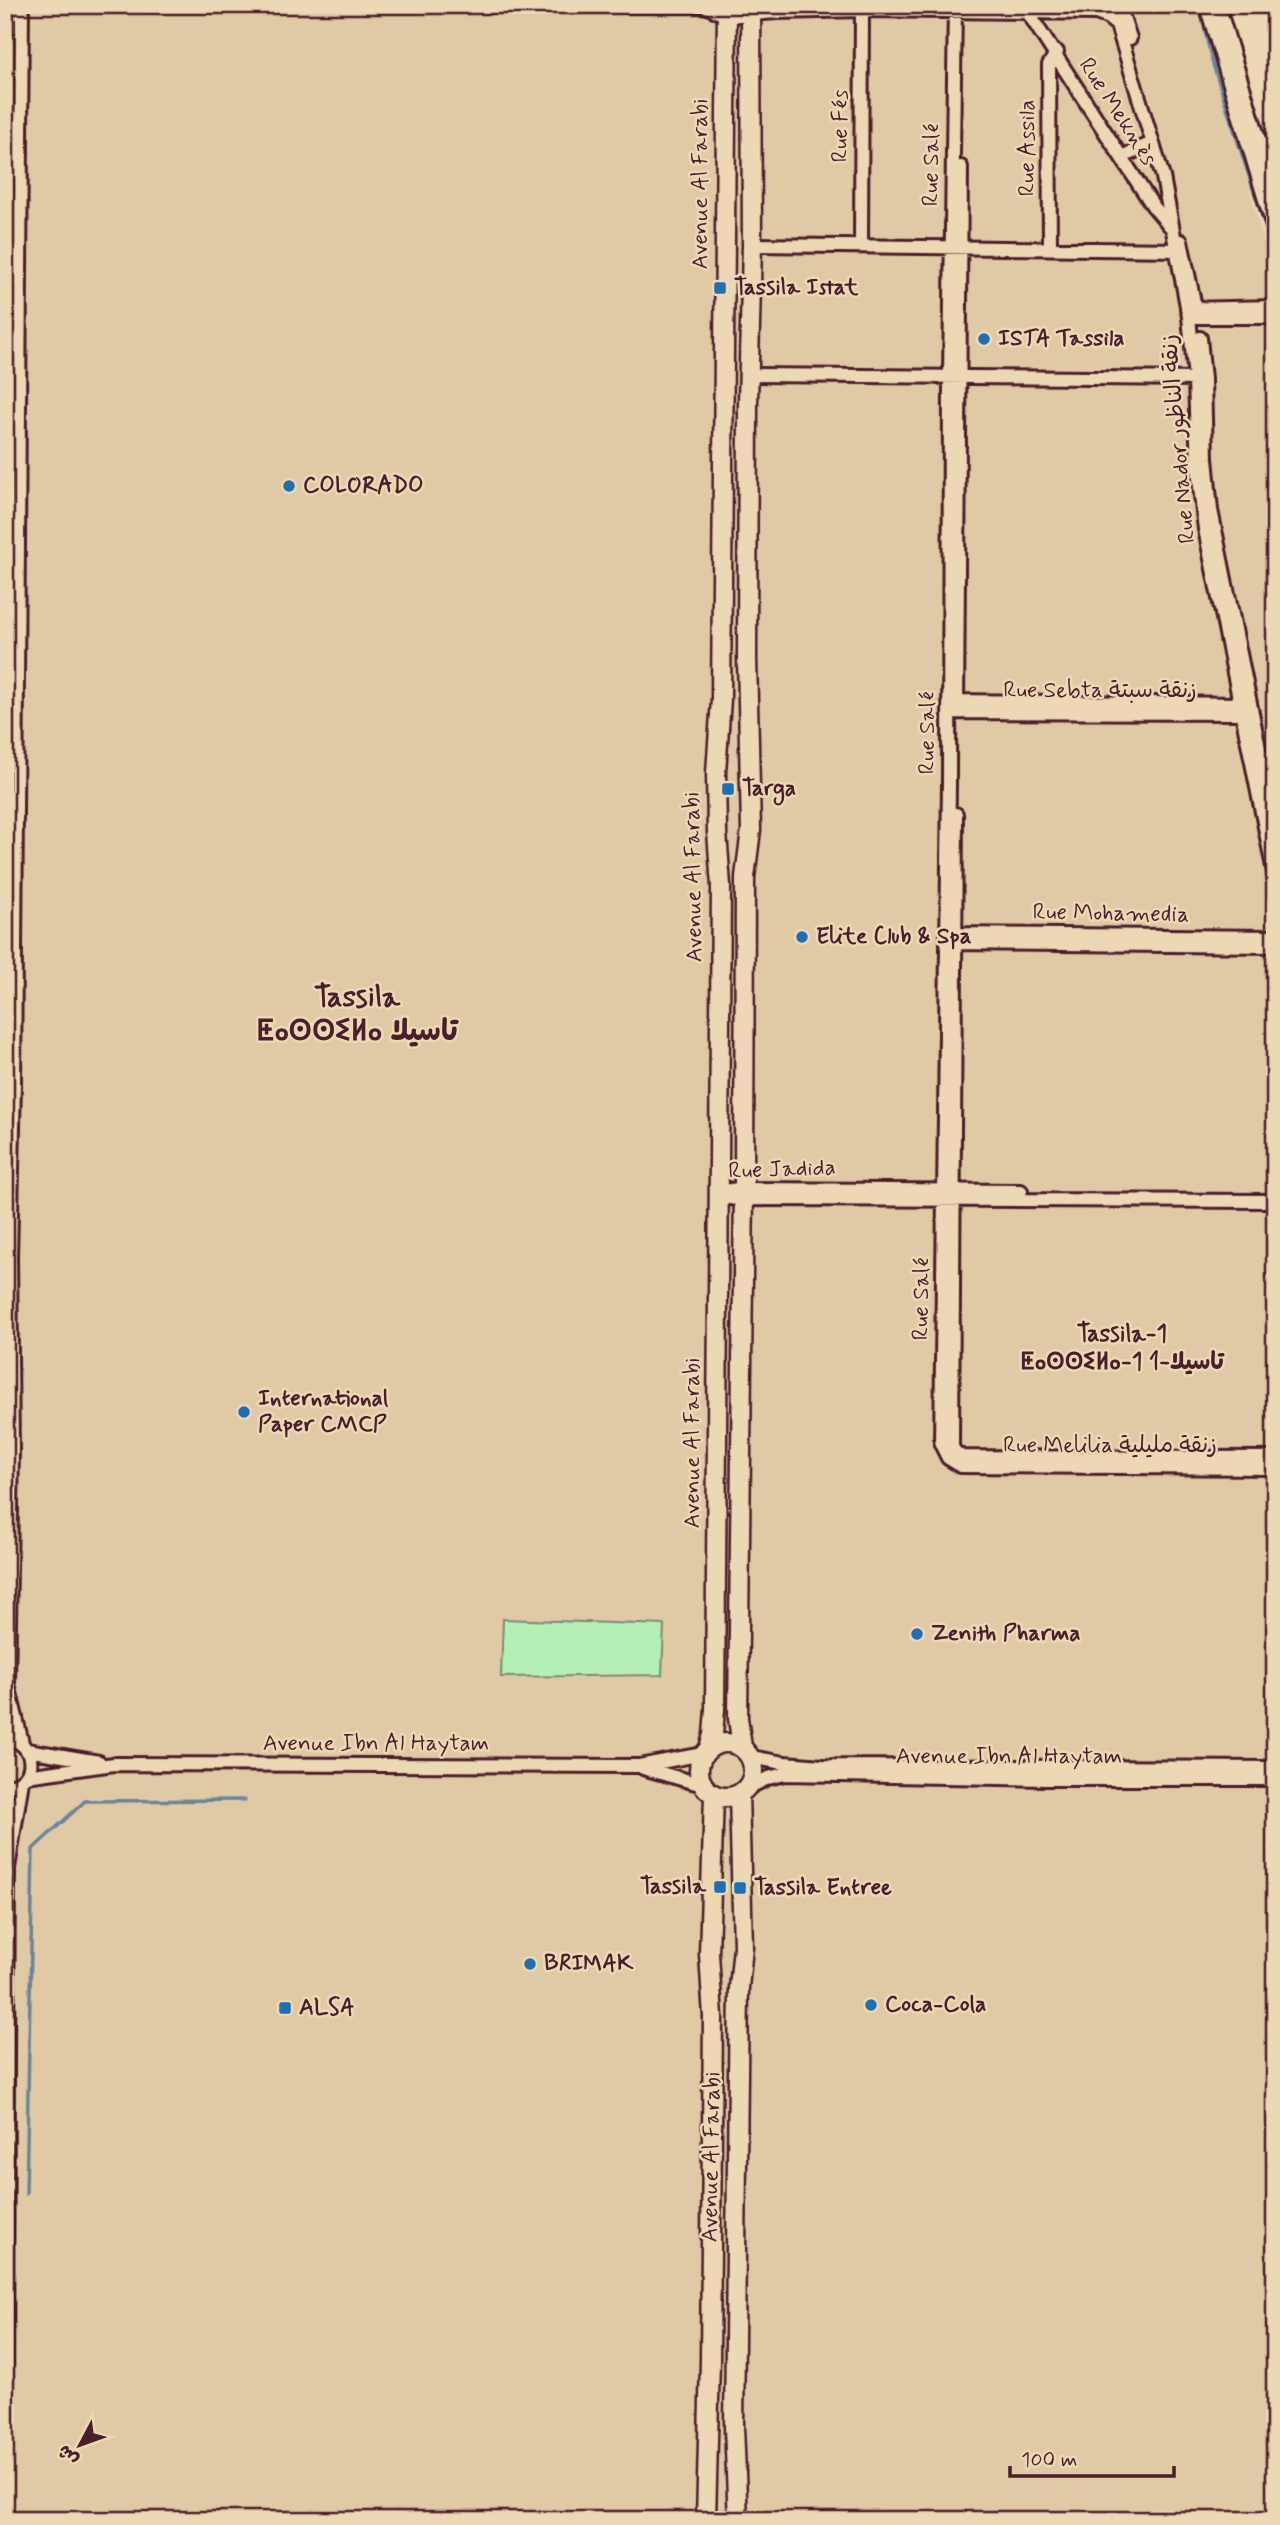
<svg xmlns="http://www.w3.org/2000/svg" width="1280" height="2525" font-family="Mynerve,'Playpen Sans Arabic','Noto Sans Tifinagh',sans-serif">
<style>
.built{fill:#e0caa5}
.green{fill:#b4f0b6;stroke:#7f8870;stroke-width:2}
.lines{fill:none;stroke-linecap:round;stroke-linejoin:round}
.stream{stroke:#6b8499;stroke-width:3.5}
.street-casing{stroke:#4a1f2b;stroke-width:18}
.secondary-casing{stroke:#4a1f2b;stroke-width:23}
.street{stroke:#edd8b6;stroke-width:12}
.secondary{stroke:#edd8b6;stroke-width:18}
.poi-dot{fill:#1f6fb2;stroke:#edd8b6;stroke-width:2.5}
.labels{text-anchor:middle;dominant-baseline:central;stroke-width:5;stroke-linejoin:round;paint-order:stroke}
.street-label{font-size:23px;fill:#4a1f2b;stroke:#edd8b6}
.poi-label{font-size:23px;font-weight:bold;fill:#4a1f2b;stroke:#edd8b6;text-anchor:start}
.neighbourhood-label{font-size:24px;font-weight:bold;fill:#4a1f2b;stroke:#edd8b6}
.district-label{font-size:30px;font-weight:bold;fill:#4a1f2b;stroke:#edd8b6}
</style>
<rect width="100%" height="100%" fill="#edd8b6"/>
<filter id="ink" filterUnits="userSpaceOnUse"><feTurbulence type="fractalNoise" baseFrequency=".0143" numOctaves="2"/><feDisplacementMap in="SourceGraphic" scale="14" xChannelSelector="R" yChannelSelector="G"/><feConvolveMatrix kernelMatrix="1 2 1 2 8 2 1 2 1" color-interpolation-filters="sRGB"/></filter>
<g filter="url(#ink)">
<!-- built -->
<path class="built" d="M 5,5 L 1200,5 L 1219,66 L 1275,289 L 1275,2520 L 5,2520 Z"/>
<!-- green -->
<path class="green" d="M 503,1619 L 664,1625 L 662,1675 L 501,1677 Z"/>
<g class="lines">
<!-- stream -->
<path class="stream" d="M 1199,5 L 1212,61 L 1275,257
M 26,2194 L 33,1849 L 85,1801 L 245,1800"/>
<!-- street casing -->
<g class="street-casing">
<path id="street" d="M 487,5 L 709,5
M 955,5 L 950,376 L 949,784 L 941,1444 L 948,1458 L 961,1466 L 1275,1468
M 1112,5 L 1123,17 L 1130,38
M 1206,5 L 1275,233
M 1218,5 L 1275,192
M 706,6 L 727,16 L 777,12 L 862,10 L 1096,13 L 1107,17 L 1117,25 L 1163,177 L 1189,317 L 1195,379 L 1198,470 L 1205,529 L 1275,877
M 1025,8 L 1153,206 L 1170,226
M 1122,157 L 1152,143
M 1181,241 L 1194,302
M 752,245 L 1182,250
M 861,246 L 862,5
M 1050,248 L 1049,65 L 1057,52
M 1187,309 L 1275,307
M 1189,317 L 1275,317
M 1200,338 L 1204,379 L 1206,458 L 1211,510 L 1275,827
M 749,375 L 1203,379
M 949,701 L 1246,704
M 957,709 L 961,167
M 949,712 L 1250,713
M 950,934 L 1275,937
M 950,943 L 1275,946
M 717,1192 L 730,1198 L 737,1199 L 1275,1201
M 717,1192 L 738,1189 L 1021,1191
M 954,1451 L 952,1446 L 956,814
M 954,1451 L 962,1457 L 1275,1458
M 5,1738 C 39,1741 39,1785 5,1786
M 22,1743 L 8,1684 L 12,1450 L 10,1257 L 14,1083 L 22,5
M 27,1750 L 99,1762
M 751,1757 L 784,1763 L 823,1766 L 1275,1768
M 643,1768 L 703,1785
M 26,1776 L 114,1764 L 639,1766 L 703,1754
M 746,1789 L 768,1778 L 785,1774 L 1047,1779 L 1275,1779
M 5,2424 L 8,1868 L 22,1781"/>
</g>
<!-- secondary casing -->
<g class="secondary-casing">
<path id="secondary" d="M699 1770a27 27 0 1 1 54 0a27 27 0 1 1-54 0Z
M 742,1747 L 738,1718 L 744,1189 L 745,877 L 751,830 L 747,658 L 748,403 L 752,245 L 751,5
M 709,1748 L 713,1735 L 715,1709 L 721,886 L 717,832 L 716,773 L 721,699 L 727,5
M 706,2520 L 710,2360 L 713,2017 L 709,1954 L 714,1795
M 738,2520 L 734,2427 L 739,1988 L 743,1947 L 739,1794"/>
</g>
<!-- street -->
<use href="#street" class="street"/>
<!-- secondary -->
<use href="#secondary" class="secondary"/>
</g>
</g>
<!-- markers -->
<g class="poi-dot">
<rect x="713" y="281" width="14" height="14" rx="3.5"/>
<circle cx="984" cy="339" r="7"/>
<circle cx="289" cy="486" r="7"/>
<rect x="721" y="782" width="14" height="14" rx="3.5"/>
<circle cx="802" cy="937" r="7"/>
<circle cx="244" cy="1412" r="7"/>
<circle cx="917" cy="1634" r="7"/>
<rect x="713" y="1880" width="14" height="14" rx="3.5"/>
<rect x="733" y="1881" width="14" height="14" rx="3.5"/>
<circle cx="530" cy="1964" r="7"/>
<circle cx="871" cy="2005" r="7"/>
<rect x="278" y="2001" width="14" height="14" rx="3.5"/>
</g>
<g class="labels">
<!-- street labels -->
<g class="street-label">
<text transform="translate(1117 112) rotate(57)">Rue Meknès</text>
<text transform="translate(841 126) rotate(-90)">Rue Fés</text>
<text transform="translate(1028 148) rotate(-90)">Rue Assila</text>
<text transform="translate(932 165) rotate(-89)">Rue Salé</text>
<text transform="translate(701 184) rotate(-90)">Avenue Al Farabi</text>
<text transform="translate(1179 439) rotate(-95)">Rue Nador زنقة الناظور</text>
<text x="1100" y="691">Rue Sebta زنقة سبتة</text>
<text transform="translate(928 733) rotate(-90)">Rue Salé</text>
<text transform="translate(694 877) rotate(-91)">Avenue Al Farabi</text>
<text transform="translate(1111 914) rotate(1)">Rue Mohamedia</text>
<text transform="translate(782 1170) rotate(-2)">Rue Jadida</text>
<text transform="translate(922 1299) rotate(-89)">Rue Salé</text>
<text transform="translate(693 1443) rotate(-90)">Avenue Al Farabi</text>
<text x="1110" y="1446">Rue Melilia زنقة مليلية</text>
<text x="376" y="1744">Avenue Ibn Al Haytam</text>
<text x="1009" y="1757">Avenue Ibn Al Haytam</text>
<text transform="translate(712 2157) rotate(-89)">Avenue Al Farabi</text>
</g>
<!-- poi labels -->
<g class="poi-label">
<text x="734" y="288">Tassila Istat</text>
<text x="998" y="339">ISTA Tassila</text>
<text x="303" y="486">COLORADO</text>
<text x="742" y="789">Targa</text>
<text x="816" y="937">Elite Club &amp; Spa</text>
<text x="258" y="1399">International<tspan x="258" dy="26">Paper CMCP</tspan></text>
<text x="931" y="1634">Zenith Pharma</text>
<text x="706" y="1887" text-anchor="end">Tassila</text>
<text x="754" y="1888">Tassila Entree</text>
<text x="544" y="1964">BRIMAK</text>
<text x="885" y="2005">Coca-Cola</text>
<text x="299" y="2008">ALSA</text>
</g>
<!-- neighbourhood labels -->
<g class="neighbourhood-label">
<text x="1122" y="1334">Tassila-1<tspan x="1122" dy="28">ⵟⴰⵙⵙⵉⵍⴰ-1 1-تاسيلا</tspan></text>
</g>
<!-- district labels -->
<g class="district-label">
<text x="357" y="997">Tassila<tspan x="357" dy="34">ⵟⴰⵙⵙⵉⵍⴰ تاسيلا</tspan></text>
</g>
</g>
<!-- margin -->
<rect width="1280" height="2525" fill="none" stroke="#edd8b6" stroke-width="28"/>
<rect x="14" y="14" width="1252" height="2497" fill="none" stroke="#4a1f2b" stroke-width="2.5" filter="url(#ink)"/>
<!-- north arrow -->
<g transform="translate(80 2445) rotate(229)" stroke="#edd8b6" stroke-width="5" paint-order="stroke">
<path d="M0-5L12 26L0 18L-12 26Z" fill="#4a1f2b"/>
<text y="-10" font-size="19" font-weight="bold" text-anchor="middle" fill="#4a1f2b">ش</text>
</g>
<!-- scale -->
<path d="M1010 2466v10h164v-10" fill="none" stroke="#4a1f2b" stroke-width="3.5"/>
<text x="1021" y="2466" font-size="21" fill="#4a1f2b" stroke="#edd8b6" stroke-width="5" paint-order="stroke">100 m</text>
</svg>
